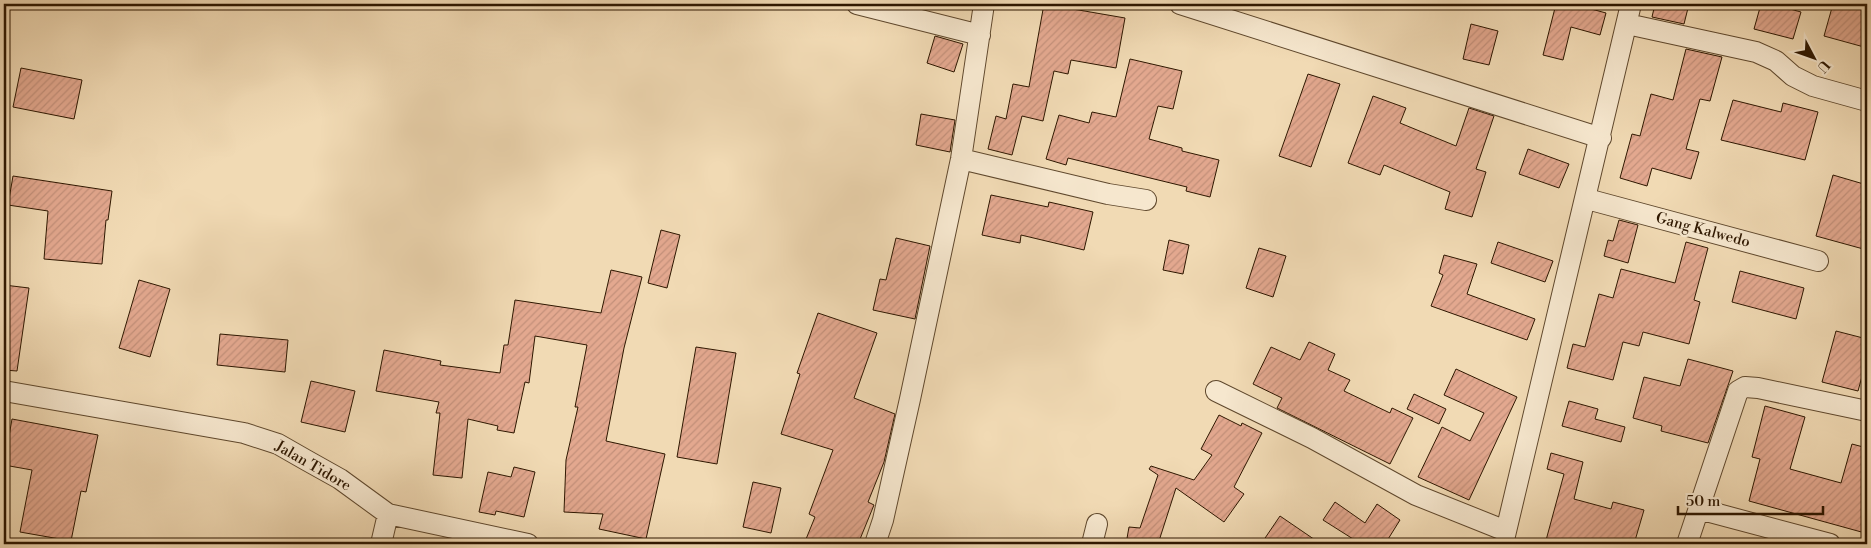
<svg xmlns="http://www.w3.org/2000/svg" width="1871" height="548" font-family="'Libre Bodoni',serif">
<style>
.building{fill:url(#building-hatch);stroke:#2e1700}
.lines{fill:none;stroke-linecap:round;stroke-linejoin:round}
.street-casing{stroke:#5f482d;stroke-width:22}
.street{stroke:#f6e7ce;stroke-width:20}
.labels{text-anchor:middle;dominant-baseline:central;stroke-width:5;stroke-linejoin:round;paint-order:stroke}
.street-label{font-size:15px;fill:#2e1700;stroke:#f6e7ce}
</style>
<defs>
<pattern id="building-hatch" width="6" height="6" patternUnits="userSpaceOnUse" patternTransform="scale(1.25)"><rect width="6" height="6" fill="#e3a88f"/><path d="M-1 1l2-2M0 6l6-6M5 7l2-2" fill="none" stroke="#c3907a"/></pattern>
</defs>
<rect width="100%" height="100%" fill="#f1dab4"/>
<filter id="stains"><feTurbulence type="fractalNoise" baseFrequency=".004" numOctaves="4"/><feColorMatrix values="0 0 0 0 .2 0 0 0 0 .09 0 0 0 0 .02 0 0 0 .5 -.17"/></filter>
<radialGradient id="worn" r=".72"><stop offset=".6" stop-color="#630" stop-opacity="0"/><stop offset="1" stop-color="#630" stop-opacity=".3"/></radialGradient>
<!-- building -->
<path class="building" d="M 1044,4 L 1125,18 L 1116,68 L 1071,60 L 1068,74 L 1054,71 L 1043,121 L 1022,116 L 1012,155 L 988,149 L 996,116 L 1006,119 L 1013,84 L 1029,87 Z
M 1556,4 L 1573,4 L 1606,13 L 1600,35 L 1571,27 L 1563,60 L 1543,55 Z
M 1655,4 L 1689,4 L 1684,24 L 1652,17 Z
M 1761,4 L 1772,4 L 1801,12 L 1793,39 L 1754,29 Z
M 1833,4 L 1847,4 L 1867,9 L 1867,37 L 1864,47 L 1824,36 Z
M 1471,24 L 1498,31 L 1489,65 L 1463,59 Z
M 935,36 L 963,44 L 954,72 L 927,63 Z
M 1686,49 L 1722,57 L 1710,101 L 1700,99 L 1686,149 L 1699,152 L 1691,179 L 1652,168 L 1647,186 L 1620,178 L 1632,134 L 1640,136 L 1651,94 L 1673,100 Z
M 1130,59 L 1182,71 L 1173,109 L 1158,106 L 1149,139 L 1182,148 L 1182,151 L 1219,160 L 1210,197 L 1186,191 L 1187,187 L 1068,158 L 1066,165 L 1046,159 L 1059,115 L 1089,123 L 1092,112 L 1116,117 Z
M 21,68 L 82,80 L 74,119 L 13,107 Z
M 1308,74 L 1340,84 L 1311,167 L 1279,156 Z
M 1373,96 L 1406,108 L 1400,123 L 1456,146 L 1469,108 L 1494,116 L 1476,169 L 1486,172 L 1472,217 L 1445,209 L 1450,192 L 1384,165 L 1380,175 L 1348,163 Z
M 1733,100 L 1781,112 L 1783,103 L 1818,112 L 1805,160 L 1721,140 Z
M 921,114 L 955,120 L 950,152 L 916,145 Z
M 1528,149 L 1569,164 L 1559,188 L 1519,174 Z
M 1833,175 L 1867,185 L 1867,250 L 1816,236 Z
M 13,176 L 112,191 L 108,220 L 106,220 L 102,264 L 44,259 L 48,211 L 8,205 Z
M 991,195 L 1048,207 L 1049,202 L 1093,212 L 1084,250 L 1021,235 L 1020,243 L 982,235 Z
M 1619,220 L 1638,225 L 1628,263 L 1604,256 L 1608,240 L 1613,241 Z
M 661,230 L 680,235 L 667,288 L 648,283 Z
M 896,238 L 930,246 L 915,319 L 873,310 L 880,279 L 886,280 Z
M 1169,240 L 1189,245 L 1183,274 L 1163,270 Z
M 1498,242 L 1553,261 L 1545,282 L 1491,263 Z
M 1686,242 L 1708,248 L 1694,300 L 1700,302 L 1689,344 L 1643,332 L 1639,346 L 1623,342 L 1613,380 L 1567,368 L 1573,344 L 1585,347 L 1599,294 L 1613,298 L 1621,269 L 1675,283 Z
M 1259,248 L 1286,256 L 1273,297 L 1246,288 Z
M 1444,255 L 1477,264 L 1467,294 L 1535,319 L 1527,340 L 1431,306 L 1443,275 L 1439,273 Z
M 611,270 L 642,277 L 624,348 L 606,441 L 665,454 L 646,539 L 599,529 L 603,514 L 564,512 L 566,460 L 578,407 L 575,407 L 587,345 L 535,336 L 529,383 L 525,382 L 514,433 L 497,430 L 498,426 L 468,419 L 462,478 L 433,475 L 440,413 L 436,413 L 439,402 L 376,391 L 384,350 L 441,361 L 440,365 L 500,373 L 504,345 L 508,345 L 515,300 L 601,313 Z
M 1740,271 L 1804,288 L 1796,319 L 1732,302 Z
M 139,280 L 170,289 L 150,357 L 119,348 Z
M 4,285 L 29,288 L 17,371 L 4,370 Z
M 818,313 L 877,333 L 854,398 L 895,414 L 884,462 L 868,502 L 874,505 L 858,544 L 804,544 L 815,517 L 809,514 L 833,450 L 781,434 L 800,374 L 797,373 Z
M 1836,331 L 1867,339 L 1867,358 L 1858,391 L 1822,382 Z
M 220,334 L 288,340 L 285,372 L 217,365 Z
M 1309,342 L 1335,354 L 1328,370 L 1350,380 L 1344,391 L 1390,413 L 1392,408 L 1413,418 L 1390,464 L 1277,408 L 1282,398 L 1253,384 L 1271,347 L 1300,360 Z
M 696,347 L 736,353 L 717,464 L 677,457 Z
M 1688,359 L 1733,371 L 1708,443 L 1661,431 L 1662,426 L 1633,418 L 1644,377 L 1680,386 Z
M 1456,369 L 1517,397 L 1469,500 L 1418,477 L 1442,427 L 1470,441 L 1484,413 L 1444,395 Z
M 311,381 L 355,391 L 345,432 L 301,422 Z
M 1414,394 L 1446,409 L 1439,424 L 1407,409 Z
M 1569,401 L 1598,409 L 1595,419 L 1625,427 L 1621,442 L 1562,426 Z
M 1765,406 L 1805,417 L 1790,469 L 1841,483 L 1852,444 L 1867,448 L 1867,525 L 1865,533 L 1749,501 L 1760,459 L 1752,457 Z
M 1219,415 L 1241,426 L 1242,423 L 1262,433 L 1234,487 L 1244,494 L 1224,522 L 1176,488 L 1158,544 L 1126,544 L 1129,527 L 1140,528 L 1158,475 L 1149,469 L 1151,466 L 1194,480 L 1212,455 L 1201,449 Z
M 12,419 L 98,435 L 86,492 L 81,491 L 71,541 L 20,532 L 32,470 L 4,465 Z
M 1551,453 L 1583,462 L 1574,499 L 1611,509 L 1613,502 L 1644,510 L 1634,544 L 1545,544 L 1564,474 L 1547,469 Z
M 514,467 L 535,472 L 524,517 L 496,511 L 495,515 L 479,512 L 488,472 L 511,477 Z
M 753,482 L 781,488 L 771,533 L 743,527 Z
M 1335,502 L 1365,523 L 1377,504 L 1400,520 L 1385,544 L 1361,544 L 1323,520 Z
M 1280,516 L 1321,544 L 1261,544 Z"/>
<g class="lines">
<!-- street casing -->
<g class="street-casing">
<path id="street" d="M 857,4 L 980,35
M 1180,4 L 1601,138
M 1627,24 L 1756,52 L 1776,61 L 1793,76 L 1813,86 L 1867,101
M 961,159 L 1108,194 L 1146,200
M 1587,199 L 1818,261
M 4,391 L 244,433 L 278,444 L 306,460 L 340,479 L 388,514 L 528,544
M 1216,391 L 1312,438 L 1416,495 L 1506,531
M 1699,509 L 1830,544
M 381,544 L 388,514
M 875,544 L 883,520 L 910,399 L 961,159 L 984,4
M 1092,544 L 1097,524
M 1503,544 L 1631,4
M 1687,544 L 1738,391 L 1745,387 L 1758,388 L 1867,411"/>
</g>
<!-- street -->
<use href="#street" class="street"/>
</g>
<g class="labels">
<!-- street labels -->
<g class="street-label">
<text transform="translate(1703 230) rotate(15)">Gang Kalwedo</text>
<text transform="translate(313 466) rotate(30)">Jalan Tidore</text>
</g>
</g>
<!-- margin -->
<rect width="1871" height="548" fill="none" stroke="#f1dab4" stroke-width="20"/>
<rect x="5" y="5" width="1861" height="538" fill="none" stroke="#2e1700" stroke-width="2.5"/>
<rect x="10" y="10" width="1851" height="528" fill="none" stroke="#2e1700"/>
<!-- north arrow -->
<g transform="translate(1814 58) rotate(131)" stroke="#f6e7ce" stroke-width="4" paint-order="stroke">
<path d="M0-4L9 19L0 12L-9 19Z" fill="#2e1700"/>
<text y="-8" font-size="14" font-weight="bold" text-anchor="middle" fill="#2e1700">U</text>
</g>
<!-- scale -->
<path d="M1678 506v8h145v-8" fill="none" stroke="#2e1700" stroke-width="2.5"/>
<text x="1686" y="506" font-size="15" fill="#2e1700" stroke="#f6e7ce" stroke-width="4" paint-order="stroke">50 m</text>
<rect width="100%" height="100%" filter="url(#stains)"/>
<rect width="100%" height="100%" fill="url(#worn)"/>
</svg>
